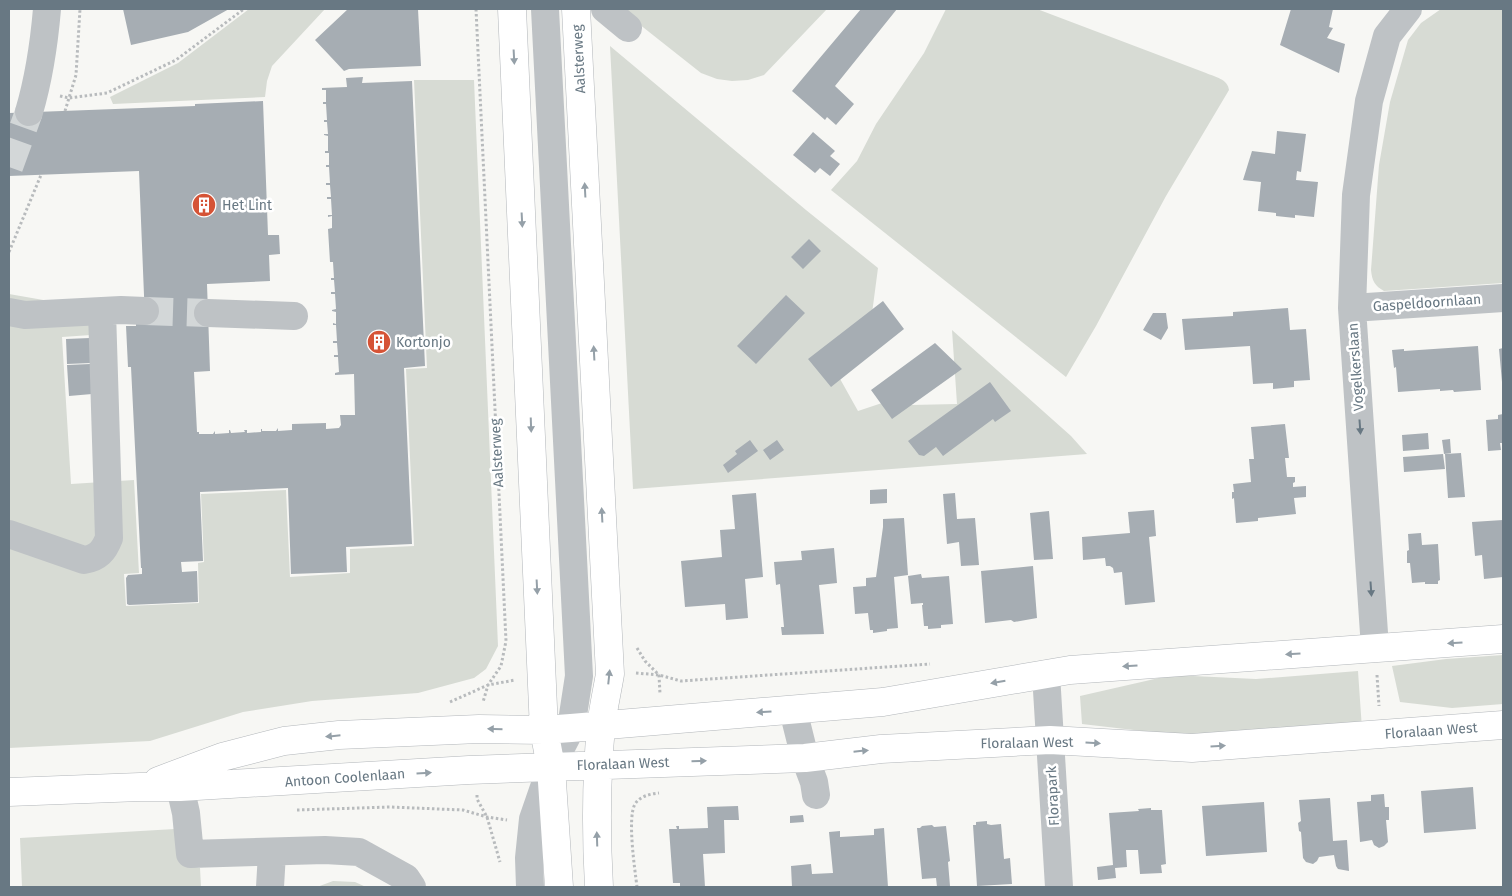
<svg xmlns="http://www.w3.org/2000/svg" width="1512" height="896" font-family="'Fira Sans',sans-serif">
<style>
.green{fill:#d7dbd4}
.building{fill:#a6adb3}
.lines{fill:none;stroke-linecap:round;stroke-linejoin:round}
.minor-tunnel{stroke:#d3d7d8;stroke-width:28;stroke-dasharray:28 14;stroke-linecap:butt}
.major-casing{stroke:#b2b6ba;stroke-width:29}
.path{stroke:#b8bbbd;stroke-width:3;stroke-dasharray:2.5 2.5;stroke-linecap:butt}
.minor{stroke:#bec2c5;stroke-width:28}
.major{stroke:#fff;stroke-width:28}
.oneway{fill:#95a0a8}
.oneway2{fill:#687883}
.labels{text-anchor:middle;dominant-baseline:central;stroke-width:5;stroke-linejoin:round;paint-order:stroke}
.street-label{font-size:14px;fill:#687883;stroke:#fff}
.poi-label{font-size:14px;fill:#687883;stroke:#fff;text-anchor:start}
</style>
<rect width="100%" height="100%" fill="#f7f7f4"/>
<!-- green -->
<path class="green" d="M 249,9 L 325,9 L 272,66 L 267,81 L 265,97 L 113,104 L 110,97 L 178,63 Z
M 620,9 L 827,9 L 764,75 L 748,80 L 732,81 L 717,79 L 701,73 Z
M 946,9 L 1037,9 L 1206,73 C 1215,77 1228,79 1229,90 L 1166,196 L 1096,326 L 1066,377 L 831,190 L 857,161 L 876,124 L 924,53 Z
M 1441,9 L 1503,9 L 1503,283 L 1384,291 C 1375,286 1372,281 1371,270 L 1379,165 L 1390,102 L 1408,40 L 1421,23 Z
M 610,46 L 806,210 L 878,268 L 871,321 L 825,352 L 858,411 L 912,393 L 911,405 L 957,404 L 952,330 L 1071,436 L 1087,454 L 633,489 Z
M 414,80 L 474,80 L 498,646 L 486,669 L 474,678 L 418,693 L 312,701 L 243,712 L 150,741 L 9,748 L 9,294 L 89,308 L 91,335 L 62,337 L 71,484 L 134,480 L 139,573 L 124,574 L 126,606 L 199,603 L 198,563 L 204,562 L 201,494 L 286,490 L 290,577 L 350,573 L 350,549 L 414,546 L 406,369 L 427,368 Z
M 1503,655 L 1503,704 L 1452,708 L 1400,702 L 1392,666 L 1446,659 Z
M 1358,671 L 1362,729 L 1194,737 L 1082,724 L 1080,696 L 1172,675 L 1256,679 Z
M 175,829 L 182,865 L 200,868 L 201,887 L 22,887 L 20,838 Z
M 333,881 L 355,882 L 366,887 L 317,887 Z"/>
<!-- building -->
<path class="building" d="M 123,9 L 229,9 L 188,32 L 131,45 Z
M 348,9 L 418,9 L 421,66 L 349,69 L 344,71 L 315,40 Z
M 861,9 L 897,9 L 835,86 L 854,104 L 836,125 L 827,117 L 825,120 L 792,91 Z
M 1291,9 L 1333,9 L 1329,27 L 1333,28 L 1327,38 L 1345,44 L 1339,73 L 1280,45 Z
M 363,77 L 362,83 L 412,81 L 425,366 L 404,368 L 412,544 L 346,547 L 347,572 L 291,574 L 288,488 L 200,492 L 203,561 L 181,562 L 182,572 L 197,571 L 198,602 L 129,605 L 127,604 L 126,578 L 128,575 L 142,574 L 142,568 L 141,568 L 131,367 L 128,367 L 126,326 L 136,326 L 136,321 L 145,320 L 139,171 L 9,176 L 9,113 L 195,106 L 195,104 L 263,101 L 268,235 L 279,235 L 280,254 L 269,255 L 270,281 L 207,284 L 210,371 L 194,372 L 197,432 L 199,432 L 199,434 L 213,434 L 215,431 L 215,434 L 229,433 L 229,430 L 230,430 L 231,433 L 245,432 L 244,430 L 247,430 L 247,433 L 261,432 L 261,429 L 262,429 L 262,431 L 276,431 L 278,428 L 278,431 L 292,430 L 292,424 L 326,423 L 326,429 L 339,428 L 341,425 L 340,415 L 355,415 L 354,374 L 335,375 L 335,373 L 339,372 L 338,357 L 334,357 L 334,355 L 338,355 L 337,343 L 333,343 L 333,341 L 337,341 L 336,325 L 333,325 L 333,323 L 336,324 L 336,312 L 332,311 L 332,310 L 336,309 L 335,294 L 331,294 L 331,292 L 335,292 L 334,280 L 331,280 L 331,278 L 334,278 L 333,262 L 330,262 L 328,229 L 332,228 L 332,216 L 328,217 L 328,215 L 332,215 L 331,199 L 327,199 L 327,197 L 331,197 L 330,185 L 326,185 L 326,183 L 330,183 L 329,167 L 326,167 L 326,165 L 329,165 L 329,153 L 325,153 L 325,151 L 328,151 L 328,136 L 324,135 L 324,134 L 328,134 L 327,122 L 324,122 L 324,120 L 327,120 L 326,104 L 323,104 L 323,102 L 326,102 L 326,90 L 322,90 L 322,88 L 347,87 L 346,78 Z
M 1277,131 L 1306,134 L 1301,172 L 1297,171 L 1296,180 L 1318,182 L 1314,217 L 1295,215 L 1295,218 L 1276,216 L 1276,213 L 1258,211 L 1261,182 L 1243,180 L 1252,151 L 1275,154 Z
M 813,132 L 835,151 L 830,156 L 840,164 L 830,176 L 820,168 L 815,173 L 793,155 Z
M 809,239 L 821,251 L 803,269 L 791,257 Z
M 786,295 L 805,313 L 756,364 L 737,346 Z
M 883,301 L 904,329 L 831,387 L 808,359 Z
M 1288,308 L 1290,330 L 1306,329 L 1310,380 L 1294,381 L 1294,387 L 1273,389 L 1273,383 L 1253,384 L 1250,346 L 1185,350 L 1182,319 L 1233,316 L 1233,312 Z
M 1153,313 L 1166,313 L 1168,328 L 1161,340 L 1143,330 Z
M 90,338 L 91,363 L 67,364 L 66,339 Z
M 935,343 L 962,369 L 892,419 L 871,390 Z
M 1478,346 L 1481,390 L 1454,392 L 1453,390 L 1440,391 L 1440,389 L 1398,392 L 1396,367 L 1394,368 L 1392,350 L 1404,349 L 1404,351 Z
M 1503,348 L 1503,382 L 1502,382 L 1499,349 Z
M 90,364 L 92,394 L 69,396 L 67,365 Z
M 990,382 L 1011,411 L 995,422 L 993,419 L 943,456 L 936,447 L 924,456 L 919,455 L 908,441 Z
M 1503,414 L 1503,443 L 1500,443 L 1501,450 L 1488,451 L 1486,420 L 1498,419 L 1498,415 Z
M 1285,424 L 1289,458 L 1285,458 L 1287,477 L 1295,477 L 1295,482 L 1293,483 L 1293,487 L 1306,486 L 1306,497 L 1294,498 L 1296,514 L 1258,518 L 1258,521 L 1236,523 L 1234,498 L 1232,499 L 1232,492 L 1234,492 L 1233,484 L 1251,482 L 1249,459 L 1254,459 L 1251,427 Z
M 1428,433 L 1429,449 L 1403,451 L 1402,435 Z
M 1450,439 L 1451,453 L 1444,454 L 1442,440 Z
M 750,440 L 758,451 L 728,473 L 723,465 L 737,454 L 735,451 Z
M 777,440 L 784,450 L 770,460 L 763,450 Z
M 1461,453 L 1465,497 L 1448,498 L 1445,454 Z
M 1443,454 L 1445,469 L 1404,472 L 1403,457 Z
M 887,489 L 887,503 L 870,504 L 870,490 Z
M 756,493 L 763,577 L 745,579 L 748,618 L 726,620 L 725,604 L 685,607 L 681,561 L 722,557 L 720,530 L 735,529 L 732,495 Z
M 955,493 L 957,519 L 975,518 L 979,565 L 961,566 L 959,542 L 947,544 L 943,494 Z
M 1154,510 L 1156,536 L 1149,537 L 1155,602 L 1125,605 L 1122,572 L 1114,573 L 1113,568 L 1110,566 L 1106,566 L 1105,558 L 1083,560 L 1082,537 L 1130,533 L 1128,512 Z
M 1049,511 L 1053,559 L 1034,560 L 1030,513 Z
M 904,518 L 908,575 L 894,577 L 898,628 L 887,629 L 887,631 L 873,633 L 873,630 L 870,630 L 868,613 L 855,614 L 853,587 L 866,586 L 866,578 L 876,577 L 883,527 L 883,519 Z
M 1503,520 L 1503,577 L 1484,579 L 1482,555 L 1475,556 L 1472,522 Z
M 1421,533 L 1422,545 L 1438,544 L 1440,580 L 1438,581 L 1438,584 L 1425,584 L 1425,582 L 1412,583 L 1410,563 L 1407,563 L 1407,551 L 1409,550 L 1408,534 Z
M 834,548 L 837,583 L 819,585 L 824,634 L 782,635 L 781,627 L 784,627 L 780,584 L 776,585 L 774,562 L 802,560 L 801,551 Z
M 1033,566 L 1037,618 L 1014,622 L 1011,620 L 985,623 L 981,571 Z
M 921,574 L 922,578 L 949,576 L 953,624 L 941,625 L 941,628 L 928,629 L 928,626 L 924,626 L 922,605 L 923,605 L 923,603 L 911,604 L 908,576 Z
M 1473,787 L 1476,829 L 1424,833 L 1421,791 Z
M 1384,794 L 1385,807 L 1389,807 L 1389,820 L 1386,820 L 1388,842 L 1384,846 L 1379,848 L 1374,845 L 1372,840 L 1360,842 L 1357,802 L 1371,801 L 1371,795 Z
M 1330,798 L 1333,841 L 1347,840 L 1349,871 L 1338,869 L 1336,866 L 1334,855 L 1319,857 L 1317,861 L 1313,864 L 1306,862 L 1303,858 L 1301,832 L 1299,831 L 1298,823 L 1301,821 L 1299,800 Z
M 1264,802 L 1267,852 L 1206,856 L 1202,806 Z
M 738,806 L 739,820 L 724,820 L 725,853 L 703,854 L 705,887 L 680,887 L 680,883 L 673,883 L 669,829 L 677,829 L 676,826 L 679,826 L 679,829 L 708,828 L 707,807 Z
M 1151,808 L 1151,810 L 1162,810 L 1166,864 L 1161,865 L 1162,873 L 1140,874 L 1138,850 L 1126,850 L 1127,867 L 1115,868 L 1116,878 L 1098,880 L 1097,867 L 1113,865 L 1109,813 L 1139,811 L 1138,809 Z
M 803,815 L 804,822 L 790,823 L 790,816 Z
M 987,821 L 987,824 L 991,825 L 1001,824 L 1004,859 L 1010,858 L 1012,884 L 977,886 L 973,825 L 976,825 L 976,822 Z
M 932,825 L 934,827 L 946,826 L 950,861 L 948,862 L 950,886 L 937,887 L 936,878 L 922,879 L 917,828 L 920,828 L 922,826 Z
M 884,828 L 888,887 L 792,887 L 791,866 L 811,864 L 812,874 L 833,873 L 829,832 L 840,831 L 840,837 L 874,835 L 874,829 Z"/>
<g class="lines">
<!-- minor-tunnel -->
<path class="minor-tunnel" d="M 9,167 L 29,112
M 145,311 L 208,313"/>
<!-- major casing -->
<g class="major-casing">
<path id="major" d="M 512,9 L 544,730 L 551,767 L 559,887
M 576,9 L 610,674 C 607,692 603,709 601,727 C 596,780 596,834 599,887
M 158,781 L 222,757 L 284,741 L 339,735 L 479,729 L 544,730 L 571,728 L 883,702 L 1070,670 L 1503,639
M 9,792 L 140,787 L 180,787 L 469,770 L 805,758 L 881,749 L 1050,740 L 1192,748 L 1503,725"/>
</g>
<!-- path -->
<path class="path" d="M 476,9 L 506,641 L 501,666 L 488,685 L 483,702
M 60,96 L 69,98 L 107,93 L 176,60 L 244,9
M 65,111 L 76,75 L 80,9
M 9,252 L 41,175
M 637,648 L 645,661 L 659,675 L 660,694
M 636,673 L 659,675 L 681,681 L 930,664
M 1377,675 L 1379,706
M 450,702 L 488,685 L 515,680
M 477,795 L 477,799 L 487,817 L 500,862
M 297,810 L 390,807 L 463,810 L 487,817 L 507,820
M 637,887 C 635,870 627,818 635,804 C 640,796 650,794 659,793"/>
<!-- minor -->
<path class="minor" d="M 605,9 L 628,28
M 29,112 C 39,78 44,44 47,9
M 1352,308 L 1503,298
M 9,312 L 25,315 L 121,310 L 145,311
M 208,313 L 294,316
M 9,534 L 84,560 C 98,558 104,551 109,538 L 102,311
M 1375,648 L 1352,308 L 1356,195 L 1369,101 L 1387,36 L 1408,9
M 1046,674 L 1059,887
M 793,710 L 805,758 L 814,782 L 816,795
M 180,787 L 186,813 L 190,854 L 325,850 L 359,852 L 406,878 L 412,887
M 270,887 L 272,853
M 530,887 L 529,858 L 533,819 L 551,767 L 571,728 L 579,676 L 545,9"/>
<!-- major -->
<use href="#major" class="major"/>
</g>
<!-- one-way arrows -->
<defs><path id="oneway-solid" d="M-6-.8H1V-3.2L6.5 0L1 3.2V.8H-6Z" transform="scale(1.25)"/></defs>
<g class="oneway">
<use href="#oneway-solid" transform="translate(514 57) rotate(87)"/>
<use href="#oneway-solid" transform="translate(585 190) rotate(-93)"/>
<use href="#oneway-solid" transform="translate(522 220) rotate(87)"/>
<use href="#oneway-solid" transform="translate(594 353) rotate(-93)"/>
<use href="#oneway-solid" transform="translate(531 425) rotate(88)"/>
<use href="#oneway-solid" transform="translate(602 515) rotate(-93)"/>
<use href="#oneway-solid" transform="translate(537 587) rotate(87)"/>
<use href="#oneway-solid" transform="translate(1455 643) rotate(176)"/>
<use href="#oneway-solid" transform="translate(1293 654) rotate(176)"/>
<use href="#oneway-solid" transform="translate(1130 666) rotate(176)"/>
<use href="#oneway-solid" transform="translate(609 677) rotate(-84)"/>
<use href="#oneway-solid" transform="translate(998 682) rotate(170)"/>
<use href="#oneway-solid" transform="translate(764 712) rotate(176)"/>
<use href="#oneway-solid" transform="translate(495 729) rotate(-179)"/>
<use href="#oneway-solid" transform="translate(333 736) rotate(174)"/>
<use href="#oneway-solid" transform="translate(1093 743) rotate(4)"/>
<use href="#oneway-solid" transform="translate(1218 746) rotate(-4)"/>
<use href="#oneway-solid" transform="translate(861 751) rotate(-6)"/>
<use href="#oneway-solid" transform="translate(699 761) rotate(-2)"/>
<use href="#oneway-solid" transform="translate(424 773) rotate(-4)"/>
<use href="#oneway-solid" transform="translate(597 839) rotate(-92)"/>
</g>
<g class="oneway2">
<use href="#oneway-solid" transform="translate(1360 427) rotate(86)"/>
<use href="#oneway-solid" transform="translate(1371 589) rotate(86)"/>
</g>
<!-- icons -->
<defs>
<g id="building-disc" transform="scale(1.25)"><circle r="9.5" fill="#d55336" stroke="#fff"/><path d="M-4-6H4V6H1V3H-1V6H-4ZM-2.5-4.3h1.7v1.8h-1.7ZM.8-4.3h1.7v1.8H.8ZM-2.5-1h1.7V.8h-1.7ZM.8-1h1.7V.8H.8Z" fill="#fff"/></g>
</defs>
<g fill-rule="evenodd">
<use href="#building-disc" x="204" y="205"/>
<use href="#building-disc" x="379" y="342"/>
</g>
<g class="labels">
<!-- street labels -->
<g class="street-label">
<text transform="translate(579 59) rotate(-93)">Aalsterweg</text>
<text transform="translate(1427 303) rotate(-4)">Gaspeldoornlaan</text>
<text transform="translate(1356 367) rotate(-94)">Vogelkerslaan</text>
<text transform="translate(497 453) rotate(-93)">Aalsterweg</text>
<text transform="translate(1431 731) rotate(-4)">Floralaan West</text>
<text transform="translate(1027 743) rotate(-1)">Floralaan West</text>
<text transform="translate(623 764) rotate(-2)">Floralaan West</text>
<text transform="translate(345 778) rotate(-4)">Antoon Coolenlaan</text>
<text transform="translate(1053 796) rotate(-93)">Florapark</text>
</g>
<!-- poi labels -->
<g class="poi-label">
<text x="222" y="205">Het Lint</text>
<text x="396" y="342">Kortonjo</text>
</g>
</g>
<!-- border -->
<rect width="1512" height="896" fill="none" stroke="#687883" stroke-width="20"/>
</svg>
